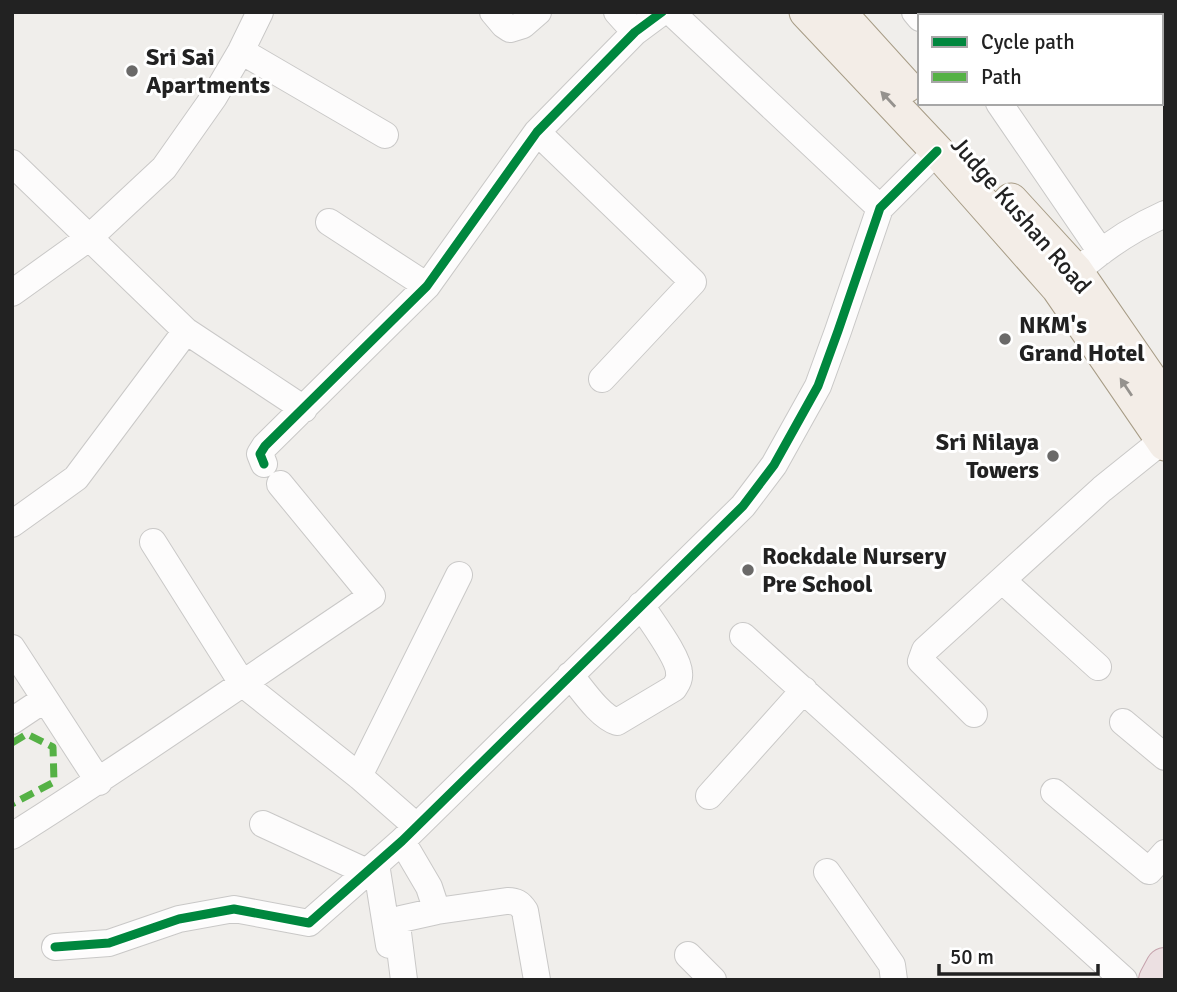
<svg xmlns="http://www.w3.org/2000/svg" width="1177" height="992" font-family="Signika,sans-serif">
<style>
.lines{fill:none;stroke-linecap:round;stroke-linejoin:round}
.minor-casing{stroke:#c9c8c7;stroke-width:28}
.major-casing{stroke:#a79c86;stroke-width:35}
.highway-casing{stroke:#c5a2ac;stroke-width:40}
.minor{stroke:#fdfcfc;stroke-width:26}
.major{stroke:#f3ede7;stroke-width:33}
.highway{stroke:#ece0e2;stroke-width:38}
.quiet{stroke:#55b145;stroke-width:7;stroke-dasharray:14 7;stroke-linecap:butt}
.cycleway-casing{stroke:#fff;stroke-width:13}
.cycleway{stroke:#00873e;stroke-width:9}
.oneway{fill:#95928e}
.poi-dot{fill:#6a6968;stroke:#fff;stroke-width:2.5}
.labels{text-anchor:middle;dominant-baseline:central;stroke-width:6;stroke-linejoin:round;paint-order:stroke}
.poi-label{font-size:24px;font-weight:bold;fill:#222;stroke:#fff;text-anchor:start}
.street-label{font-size:24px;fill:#222;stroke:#fff}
</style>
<rect width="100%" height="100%" fill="#f0eeeb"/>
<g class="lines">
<!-- minor casing -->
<g class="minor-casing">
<path id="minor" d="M 493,12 L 504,25 L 510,29 L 523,25 L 538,12
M 617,12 L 635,32
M 671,12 L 880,208
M 915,12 L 920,18
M 241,51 L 385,135
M 999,103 L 1101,252
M 537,132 L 693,282 L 602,379
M 12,163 L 186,331 L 304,409
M 329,222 L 427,286
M 1088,262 C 1111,243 1138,226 1165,214
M 12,293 L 90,237 L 164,168 L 214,97 L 241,51 L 260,12
M 264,464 L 260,454 L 265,446 L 427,286 L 537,132 L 635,32 L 662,12
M 12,524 L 76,478 L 186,331
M 153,542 L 242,683 L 359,776 L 416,826
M 1002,580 L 1098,667
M 743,636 L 1124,980
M 12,648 L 99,782
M 570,675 C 582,689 599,716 617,722 L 674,688 C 677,683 680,679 679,673 C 679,657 650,620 641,605
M 974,714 L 921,661 L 925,650 L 1102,489 L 1163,440
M 12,721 L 45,699
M 1123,722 L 1165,757
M 359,776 L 459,575
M 1054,792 L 1149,871 L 1165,853
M 709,796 L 804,690
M 263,824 L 367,872
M 12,836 C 135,759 252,676 372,596 L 280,484
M 402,841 L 429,887 L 437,911
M 376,864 L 389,945
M 827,872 L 892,965 L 894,980
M 55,947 L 109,943 L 179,919 L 234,909 L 309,923 L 402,841 L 743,506 L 774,465 L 818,386 L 838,331 L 880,208 L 937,151
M 688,955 L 713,980
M 404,980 L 397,925 L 401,919 L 437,911 L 507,901 C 516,901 520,903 525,911 L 537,980"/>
</g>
<!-- major casing -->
<g class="major-casing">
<path id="major" d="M 806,12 L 937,151 L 1058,288 L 1165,444
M 839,12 L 906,86
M 1011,200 L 1076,271 L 1165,400"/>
</g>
<!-- highway casing -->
<g class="highway-casing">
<path id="highway" d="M 1158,980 L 1165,967"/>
</g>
<!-- minor -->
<use href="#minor" class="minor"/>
<!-- major -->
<use href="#major" class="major"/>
<!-- highway -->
<use href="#highway" class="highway"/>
<!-- quiet -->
<path class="quiet" d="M 12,743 L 27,734 L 53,747 L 54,782 L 12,804"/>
<!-- cycleway casing -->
<g class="cycleway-casing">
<path id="cycleway" d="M 264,464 L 260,454 L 265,446 L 427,286 L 537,132 L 635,32 L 662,12
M 55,947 L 109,943 L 179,919 L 234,909 L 309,923 L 402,841 L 743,506 L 774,465 L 818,386 L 838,331 L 880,208 L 937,151"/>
</g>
<!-- cycleway -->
<use href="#cycleway" class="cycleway"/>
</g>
<!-- one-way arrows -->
<defs><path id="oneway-solid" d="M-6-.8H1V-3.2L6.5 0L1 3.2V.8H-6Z" transform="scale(1.75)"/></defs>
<g class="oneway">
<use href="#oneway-solid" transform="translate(888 99) rotate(-133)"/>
<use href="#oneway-solid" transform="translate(1126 387) rotate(-124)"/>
</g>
<!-- markers -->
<g class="poi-dot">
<circle cx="132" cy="71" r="7"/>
<circle cx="1005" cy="339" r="7"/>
<circle cx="1053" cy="456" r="7"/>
<circle cx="748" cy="570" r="7"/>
</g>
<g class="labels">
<!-- poi labels -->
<g class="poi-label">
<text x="146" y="57">Sri Sai<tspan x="146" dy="28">Apartments</tspan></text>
<text x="1019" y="325">NKM's<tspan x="1019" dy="28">Grand Hotel</tspan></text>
<text x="1039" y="442" text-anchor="end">Sri Nilaya<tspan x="1039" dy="28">Towers</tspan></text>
<text x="762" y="556">Rockdale Nursery<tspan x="762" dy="28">Pre School</tspan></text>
</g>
<!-- street labels -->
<g class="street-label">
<text transform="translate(1021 215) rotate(49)">Judge Kushan Road</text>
</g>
</g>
<!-- border -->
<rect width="1177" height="992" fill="none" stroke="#222222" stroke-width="28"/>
<!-- legend -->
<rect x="918" y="14" width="245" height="91" fill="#ffffff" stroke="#a7a7a7" stroke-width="2"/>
<rect x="932" y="37" width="35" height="10" fill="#00873e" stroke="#a7a7a7" stroke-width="2"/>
<text x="981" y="49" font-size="21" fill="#222222">Cycle path</text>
<rect x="932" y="72" width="35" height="10" fill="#55b145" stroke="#a7a7a7" stroke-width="2"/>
<text x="981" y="84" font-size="21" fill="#222222">Path</text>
<!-- scale -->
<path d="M939 964v10h159v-10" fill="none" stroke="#222222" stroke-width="3.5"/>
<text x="950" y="964" font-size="21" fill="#222222" stroke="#ffffff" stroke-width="5" paint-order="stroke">50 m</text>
</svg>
